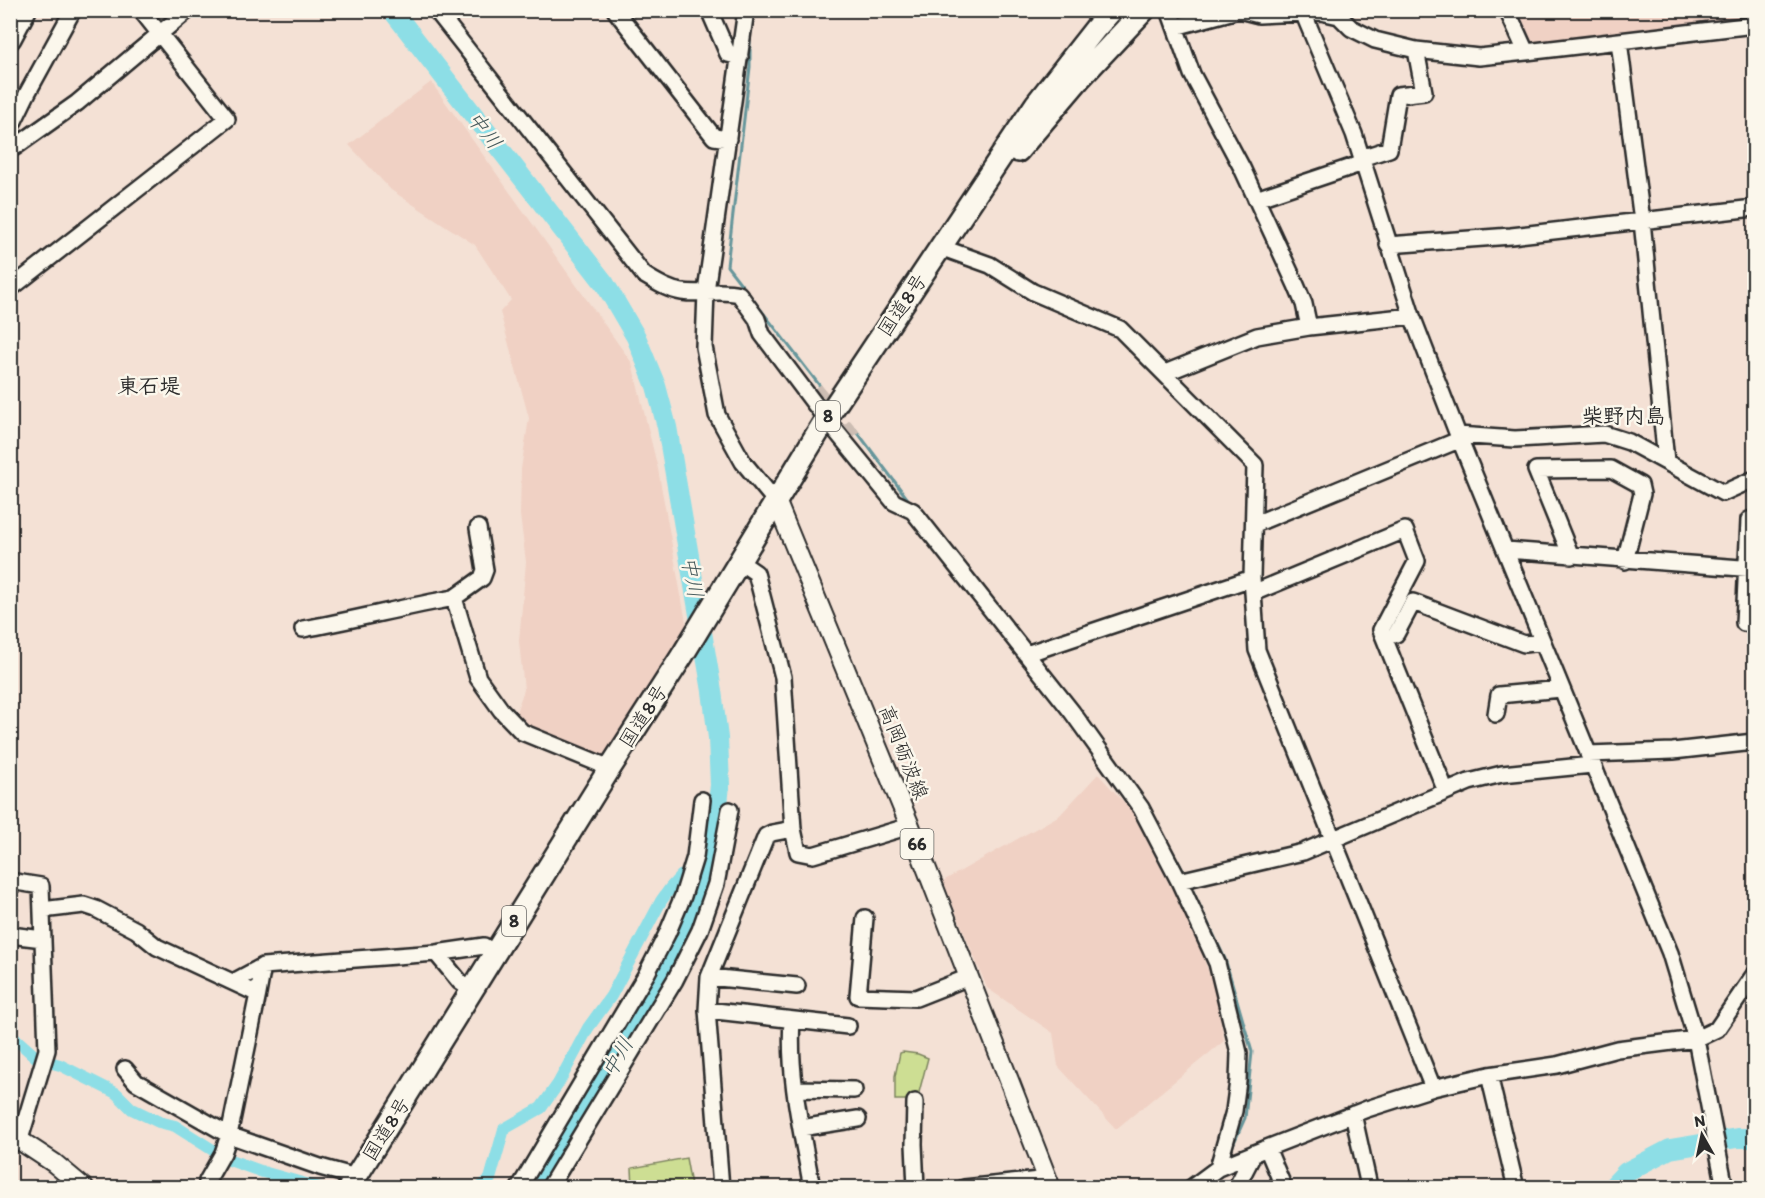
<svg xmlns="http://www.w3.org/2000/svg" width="1765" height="1198" font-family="Itim,'Klee One',sans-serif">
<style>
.built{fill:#f0d1c4}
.green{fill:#cdde93;stroke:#7c845f;stroke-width:1.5}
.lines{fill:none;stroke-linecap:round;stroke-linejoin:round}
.stream{stroke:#66969b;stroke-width:3}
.canal{stroke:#8ddee6;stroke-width:12}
.river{stroke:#8ddee6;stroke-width:20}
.minor-tunnel{stroke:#ccbdb3;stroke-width:15;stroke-dasharray:15 8;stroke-linecap:butt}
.minor-casing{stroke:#2b2b2b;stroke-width:20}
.major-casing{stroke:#2b2b2b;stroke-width:22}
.highway-casing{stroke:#2b2b2b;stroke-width:26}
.minor{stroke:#fbf7ec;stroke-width:15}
.major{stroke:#fbf7ec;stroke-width:18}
.highway{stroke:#fbf7ec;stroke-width:21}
.labels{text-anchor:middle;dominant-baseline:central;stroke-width:5;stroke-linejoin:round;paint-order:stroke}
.shield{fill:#fbf7ec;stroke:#696865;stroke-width:1.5}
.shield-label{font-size:18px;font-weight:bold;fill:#2b2b2b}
.street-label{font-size:20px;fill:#2b2b2b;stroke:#fbf7ec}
.water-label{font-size:21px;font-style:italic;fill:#44585a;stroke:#fbf7ec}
.neighbourhood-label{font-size:21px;font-weight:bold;fill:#2b2b2b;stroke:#fbf7ec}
</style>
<rect width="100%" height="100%" fill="#f4e1d5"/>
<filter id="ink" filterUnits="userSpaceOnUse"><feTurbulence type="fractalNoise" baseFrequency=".0167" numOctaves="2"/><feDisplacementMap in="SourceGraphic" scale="12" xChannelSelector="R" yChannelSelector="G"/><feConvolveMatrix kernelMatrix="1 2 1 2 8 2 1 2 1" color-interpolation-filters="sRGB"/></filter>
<g filter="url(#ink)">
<!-- built -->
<path class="built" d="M 1754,10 L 1754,19 L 1529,46 L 1513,11 Z
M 431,82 L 632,363 L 658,469 L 687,628 L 602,762 L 544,738 L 515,715 L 524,690 L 519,641 L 526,562 L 520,515 L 521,469 L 529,418 L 500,312 L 511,300 L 475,245 L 391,190 L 349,145 Z
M 1098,774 L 1132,811 L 1196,937 L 1216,992 L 1224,1041 L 1116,1129 L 1058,1066 L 1053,1033 L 987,988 L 943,881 L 1060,815 Z"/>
<!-- green -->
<path class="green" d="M 903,1052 L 918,1054 L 928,1058 L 917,1100 L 895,1100 L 895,1076 L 900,1053 Z
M 686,1158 L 691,1185 L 678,1187 L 633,1187 L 632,1168 Z"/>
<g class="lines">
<!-- stream -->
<path class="stream" d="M 750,28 L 750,67 L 727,266 L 820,386
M 855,429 L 910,502
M 1169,845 L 1186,876
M 1190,885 L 1225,959 L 1252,1052 L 1245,1118 L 1229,1154
M 1213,1188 L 1221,1173"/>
<!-- canal -->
<path class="canal" d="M 695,880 L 705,883
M 10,1034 L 38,1059 L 60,1065 L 116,1093 L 132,1109 L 159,1122 L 175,1126 L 227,1159 L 263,1172 L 320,1188
M 480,1188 L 490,1179 L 504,1129 L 541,1108 L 558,1084 L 588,1028 L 611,996 L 661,901 L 671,887 L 681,876 L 685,878"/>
<!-- river -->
<path class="river" d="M 392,10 L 605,284 L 636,337 L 656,386 L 667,427 L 712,691 L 718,738 L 720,785 L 716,823 L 705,883 L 696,908 L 664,977 L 607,1071 L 540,1188
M 1611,1188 L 1626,1172 L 1670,1149 L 1737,1138 L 1754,1138"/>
<!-- minor-tunnel -->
<path class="minor-tunnel" d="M 815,389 L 854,437"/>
<!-- minor casing -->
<g class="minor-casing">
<path id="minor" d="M 436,10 L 644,275 C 656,282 668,290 682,292 C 701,295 720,289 739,294 L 757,319 L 762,334 L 826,419 L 894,502 L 913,511 L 1072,712 L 1141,808 L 1179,881 L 1217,963 L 1239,1053 L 1238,1081 L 1234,1111 L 1218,1168
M 615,10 L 714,137 L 728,139
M 709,10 L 728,54 L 740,57
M 746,10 L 706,291 L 704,347 L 717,415 L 743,462 L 777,503
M 1169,10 L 1192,74 L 1242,168 L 1296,285 L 1304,304 L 1309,327
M 1239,10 L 1259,15 L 1321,12 L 1339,16 L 1351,28 L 1375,40 L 1416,50 L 1479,57 L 1526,52
M 1302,10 L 1354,134 L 1412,316 L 1458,435 L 1670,953 L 1696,1039 L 1717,1029 L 1754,975
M 1507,10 L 1526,52 L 1754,25
M 1175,27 L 1238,10
M 1619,41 L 1642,221 L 1666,461
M 10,129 L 28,92 L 73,10
M 10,146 L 15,147 L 77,103 L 188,10
M 1361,158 L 1389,149 L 1398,95 L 1424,92 L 1416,50
M 1256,199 L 1363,163
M 1388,245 L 1511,236 L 1754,208
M 940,247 L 990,265 L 1033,292 L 1120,329 L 1255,465 L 1252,578 L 1257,650 L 1433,1088
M 10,289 L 227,119 L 141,10
M 1165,373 L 1257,336 L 1309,327 L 1412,316
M 1458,435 L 1515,439 L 1604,434 L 1629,442 L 1723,493 L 1754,479
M 1754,518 L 1749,520 L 1744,623 L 1754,624
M 1255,524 L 1461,439
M 1506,550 L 1754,569
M 1571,556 L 1536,470 L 1611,469 L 1640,485 L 1642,494 L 1625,561
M 740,562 L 756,573 L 783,677 L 793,829 L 798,852 L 813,855 L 910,826
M 1253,593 L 1405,530 L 1417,561 L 1381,630 L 1443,784
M 454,598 L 482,578 L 485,570 L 478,528
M 303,629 C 354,620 403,607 454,598 L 478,678 L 501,710 L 522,732 L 610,768
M 1396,634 L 1413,602 L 1524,644 L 1542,642
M 1026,654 L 1252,578
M 1496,714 L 1499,695 L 1561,689
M 1588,754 L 1673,751 L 1754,742
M 10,881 L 41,886 L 47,1050 L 20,1139
M 1179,881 L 1303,852 L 1469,782 L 1502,774 L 1592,765
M 42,910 L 84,905 L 96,909 L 136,930 L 157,947 L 258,994 L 229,1135 L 223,1153 L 207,1181
M 865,918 L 858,996 L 916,998 L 969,977
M 10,935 L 43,939
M 436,953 L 460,982 L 472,990
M 709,977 L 797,986
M 233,982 L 263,966
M 258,994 L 263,966 L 436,953 L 484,946 L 495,953
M 707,1010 L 848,1026
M 792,1020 C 788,1076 802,1132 812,1188
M 125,1069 L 136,1082 L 229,1135 L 320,1167 L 356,1177
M 1489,1075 L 1516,1188
M 795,1089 L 854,1090
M 915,1102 L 914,1144 L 916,1188
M 1353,1114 L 1369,1186
M 801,1128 L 858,1119
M 1267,1148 L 1284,1188
M 519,1188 L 647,973 L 667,934 L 683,896 L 695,857 L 702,800
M 549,1188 L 675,980 L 700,930 L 716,884 L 730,810
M 721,1188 L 707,1010 L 709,977 L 766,836 L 772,833 L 793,829
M 964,1188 L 1048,1179
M 1191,1188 L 1218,1168 L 1267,1148 L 1367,1109 L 1433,1088 L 1489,1075 L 1557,1065 L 1617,1049 L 1696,1039 L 1725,1188
M 1236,1188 L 1254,1153"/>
</g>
<!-- major casing -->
<g class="major-casing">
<path id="major" d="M 777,503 L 910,826 L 1051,1188
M 10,1134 L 54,1163 L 84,1188"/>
</g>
<!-- highway casing -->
<g class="highway-casing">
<path id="highway" d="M 10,38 L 25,10
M 1018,151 L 1080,78 L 1144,10
M 349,1188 L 610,768 L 682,656 L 826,419 L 1036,104 L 1095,29 L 1112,10"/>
</g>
<!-- minor -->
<use href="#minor" class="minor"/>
<!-- major -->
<use href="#major" class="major"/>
<!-- highway -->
<use href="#highway" class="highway"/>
</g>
</g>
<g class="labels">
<!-- shield labels -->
<g class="shield">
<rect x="816" y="401" width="24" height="30" rx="4.5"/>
<rect x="900.5" y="829" width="33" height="30" rx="4.5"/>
<rect x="502" y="906" width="24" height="30" rx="4.5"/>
</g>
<g class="shield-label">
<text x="828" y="416">8</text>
<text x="917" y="844">66</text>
<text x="514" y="921">8</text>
</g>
<!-- street labels -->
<g class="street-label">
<text transform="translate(902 305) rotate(-56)">国道8号</text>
<text transform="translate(643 716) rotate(-57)">国道8号</text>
<text transform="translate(904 752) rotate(68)">高岡砺波線</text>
<text transform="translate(386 1129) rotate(-58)">国道8号</text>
</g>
<!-- water labels -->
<g class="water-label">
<text transform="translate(485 130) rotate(52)">中川</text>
<text transform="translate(693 577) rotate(80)">中川</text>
<text transform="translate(617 1057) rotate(-60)">中川</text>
</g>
<!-- neighbourhood labels -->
<g class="neighbourhood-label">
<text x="149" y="385">東石堤</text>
<text x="1624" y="415">柴野内島</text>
</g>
</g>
<!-- margin -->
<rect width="1765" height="1198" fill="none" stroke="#fbf7ec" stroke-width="36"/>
<rect x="18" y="18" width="1729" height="1162" fill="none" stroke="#2b2b2b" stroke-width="2" filter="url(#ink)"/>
<!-- north arrow -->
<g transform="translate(1702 1135) rotate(351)" stroke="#fbf7ec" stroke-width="4.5" paint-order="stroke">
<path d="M0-4.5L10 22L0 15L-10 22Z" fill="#2b2b2b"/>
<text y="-9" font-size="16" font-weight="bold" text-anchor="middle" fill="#2b2b2b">N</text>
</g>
</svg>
